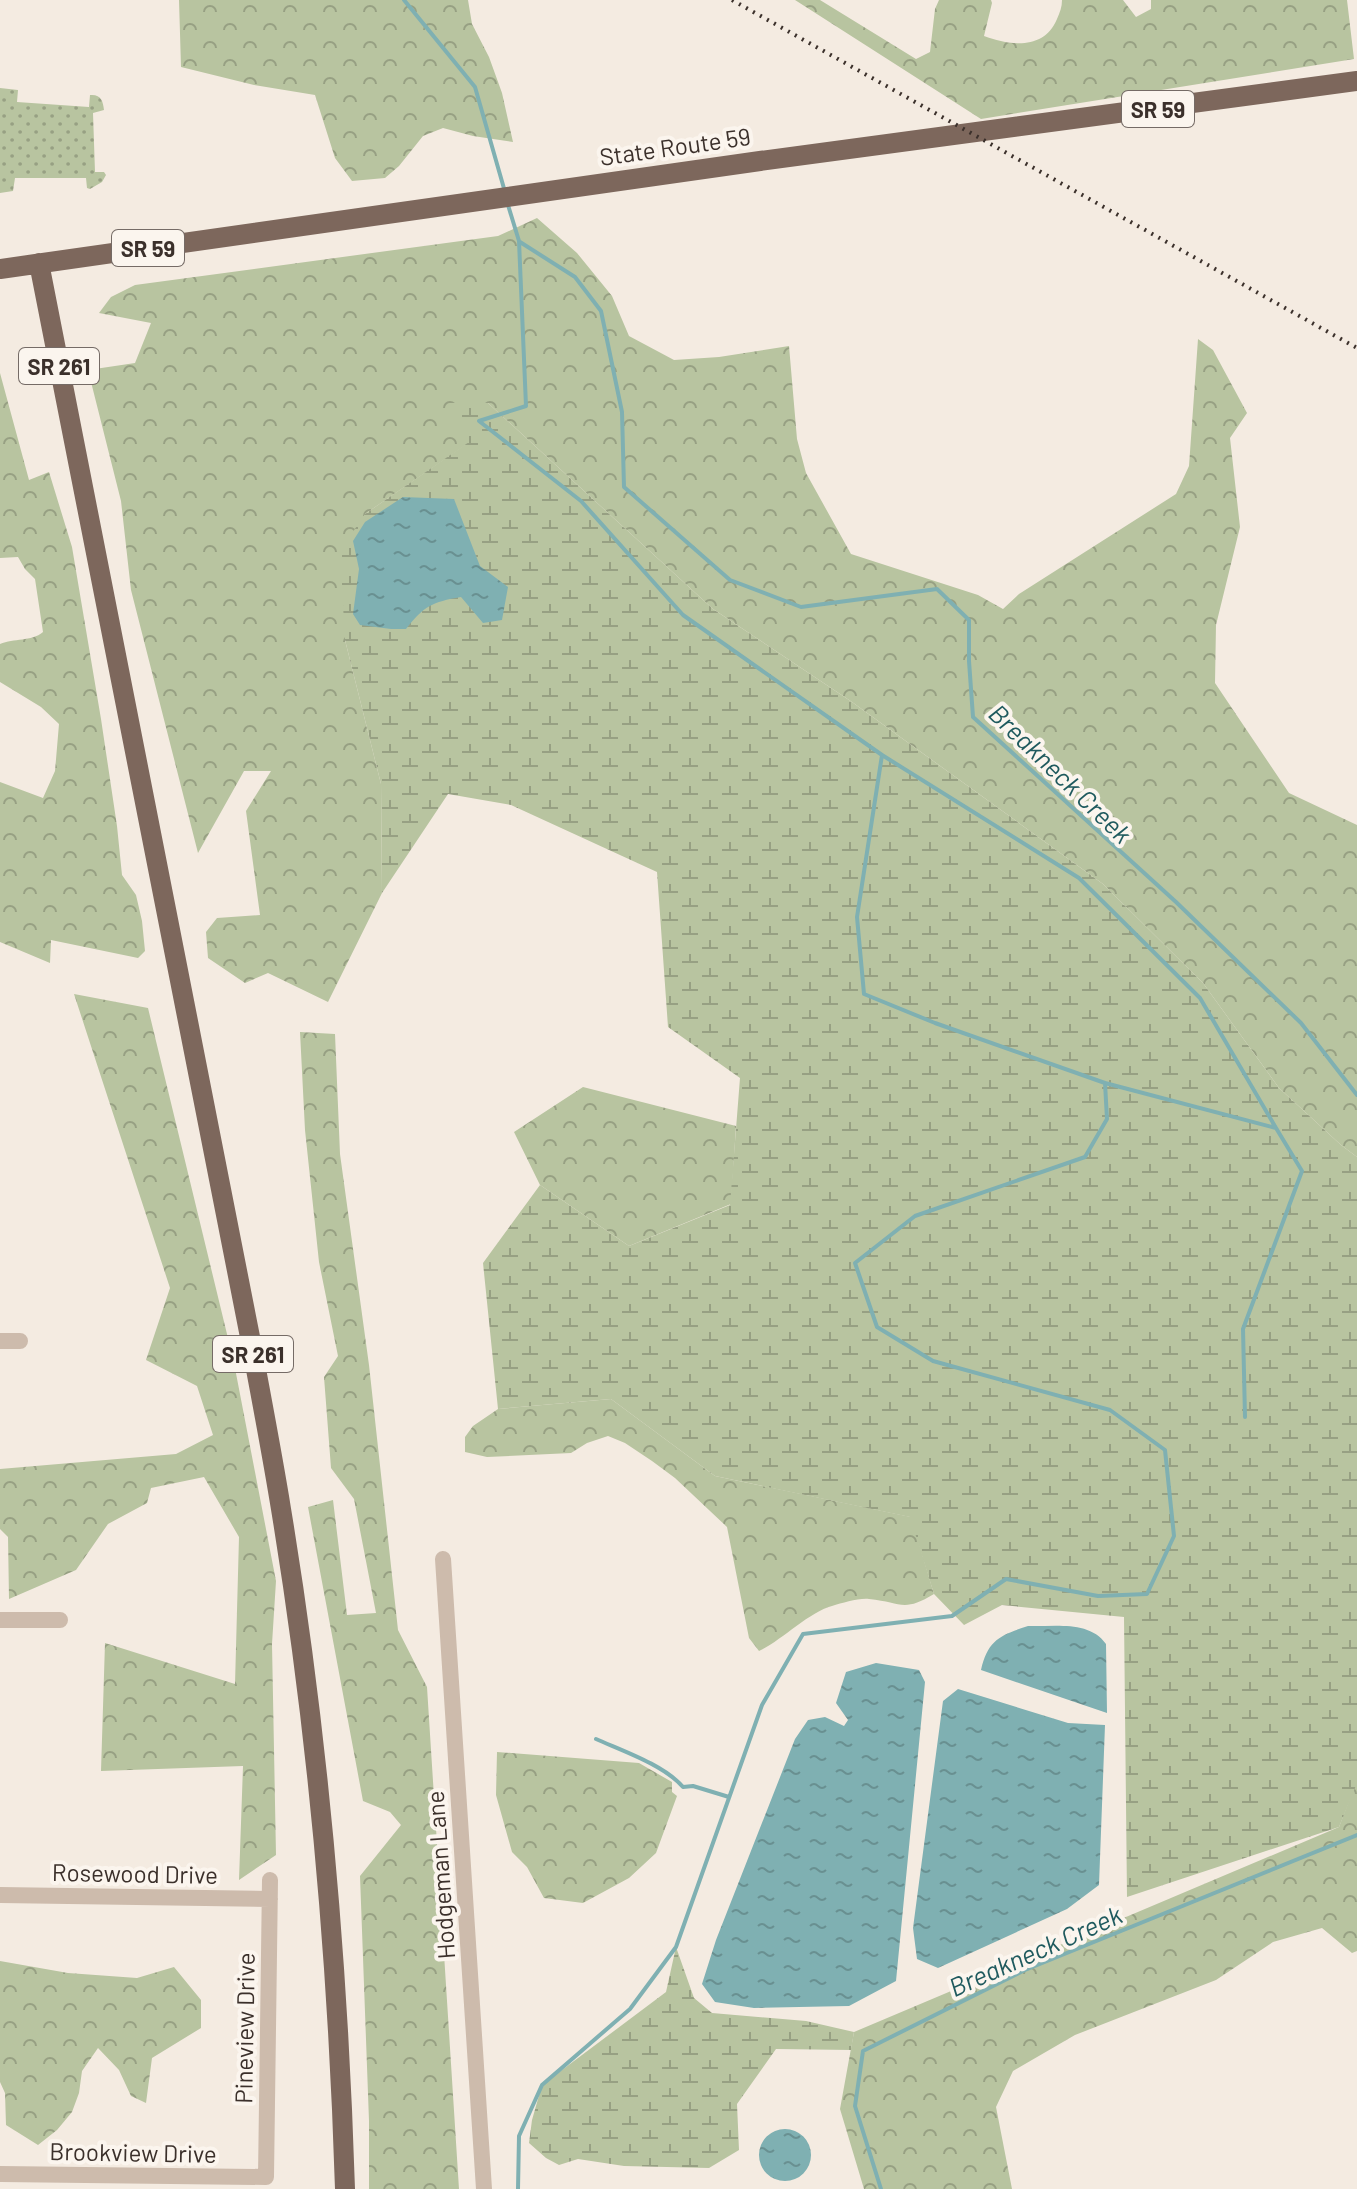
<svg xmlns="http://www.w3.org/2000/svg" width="1357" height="2189" font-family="Barlow,sans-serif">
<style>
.grass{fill:url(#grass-dots)}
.forest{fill:url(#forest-crowns)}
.wetland{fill:url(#wetland-marsh)}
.water{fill:url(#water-ripples)}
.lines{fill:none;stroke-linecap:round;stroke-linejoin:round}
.stream{stroke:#7fb0b2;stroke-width:4}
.minor{stroke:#cdbbac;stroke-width:16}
.primary{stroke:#7d675c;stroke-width:20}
.rail{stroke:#3b302b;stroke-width:4;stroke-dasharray:2 6;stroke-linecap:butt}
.labels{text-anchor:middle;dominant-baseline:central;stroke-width:8;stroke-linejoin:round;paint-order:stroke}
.shield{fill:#fbf5ee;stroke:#756b66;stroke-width:2}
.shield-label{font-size:22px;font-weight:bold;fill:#3b302b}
.street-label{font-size:24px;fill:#3b302b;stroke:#fbf5ee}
.water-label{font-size:26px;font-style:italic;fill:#1f5a5e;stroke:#fbf5ee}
</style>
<defs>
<pattern id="grass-dots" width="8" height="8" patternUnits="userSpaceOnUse" patternTransform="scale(2)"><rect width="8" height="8" fill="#b8c4a0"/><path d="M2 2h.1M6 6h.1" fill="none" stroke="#97a083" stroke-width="1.8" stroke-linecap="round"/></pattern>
<pattern id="forest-crowns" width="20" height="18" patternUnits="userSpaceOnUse" patternTransform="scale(2)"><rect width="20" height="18" fill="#b8c4a0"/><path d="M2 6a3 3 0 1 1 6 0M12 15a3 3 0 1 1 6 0" fill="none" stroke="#97a083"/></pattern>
<pattern id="wetland-marsh" width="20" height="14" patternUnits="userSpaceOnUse" patternTransform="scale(2)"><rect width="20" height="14" fill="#b8c4a0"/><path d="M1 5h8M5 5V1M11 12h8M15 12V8" fill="none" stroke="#97a083"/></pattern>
<pattern id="water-ripples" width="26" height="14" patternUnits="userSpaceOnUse" patternTransform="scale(2)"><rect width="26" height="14" fill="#7fb0b2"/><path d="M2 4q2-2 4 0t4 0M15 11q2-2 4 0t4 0" fill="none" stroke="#699091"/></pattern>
</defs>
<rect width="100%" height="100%" fill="#f4ebe1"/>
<!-- grass -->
<path class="grass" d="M 0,88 L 18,90 L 17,102 L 89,107 L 90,95 C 101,94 103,101 104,110 L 93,113 L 95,172 L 104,172 L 106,175 L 102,182 L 90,189 L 87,188 L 86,178 L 15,178 L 13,191 L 0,193 Z"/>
<!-- forest -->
<path class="forest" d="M 179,0 L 468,0 L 472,24 L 489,57 L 502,93 L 513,142 L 473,136 L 443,128 L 423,136 L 399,166 L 385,178 L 352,181 L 335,158 L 315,95 L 254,85 L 181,67 Z
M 795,0 L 820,0 L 916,59 L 930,52 L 935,9 L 939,0 L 991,0 L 992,3 L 984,36 C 1011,46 1044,50 1057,19 C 1060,12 1062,7 1062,0 L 1123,0 L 1136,17 L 1151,9 L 1151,0 L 1347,0 L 1354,59 L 981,119 Z
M 537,218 L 577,253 L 612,296 L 629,336 L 674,360 L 719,357 L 789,346 L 797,439 L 806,473 L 851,554 L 978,595 L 1003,609 L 1019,594 L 1176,494 L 1189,466 L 1198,339 L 1213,350 L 1247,413 L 1230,438 L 1240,527 L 1216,625 L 1215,683 L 1289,793 L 1357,825 L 1357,1157 L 1341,1145 L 1279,1088 L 1203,983 L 1103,884 L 852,702 L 713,609 L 488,403 L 450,403 L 470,442 L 365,514 L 345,640 L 381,784 L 382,893 L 328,1002 L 268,973 L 245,983 L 208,958 L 206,932 L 217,918 L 260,915 L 246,811 L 271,771 L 244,771 L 198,853 L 131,590 L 121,501 L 88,370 L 135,363 L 151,323 L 99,313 L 111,297 L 135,285 L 498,236 Z
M 0,373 L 29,480 L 49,472 L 72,547 L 101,719 L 117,826 L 122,875 L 136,895 L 142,921 L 145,951 L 138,958 L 51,940 L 50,963 L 0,942 L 0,782 L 43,798 L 55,771 L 59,724 L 41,707 L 0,682 L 0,644 C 14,638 31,642 43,632 L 35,579 L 25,569 L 18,557 L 0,558 Z
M 74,994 L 148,1008 L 234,1363 L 276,1581 L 272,1644 L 276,1855 L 239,1880 L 243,1766 L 101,1771 L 105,1643 L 235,1684 L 239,1537 L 204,1477 L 151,1488 L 147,1503 L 108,1524 L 76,1570 L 9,1599 L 8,1537 L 0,1529 L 0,1469 L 176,1454 L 213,1435 L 197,1386 L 146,1360 L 170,1288 Z
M 300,1032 L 335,1034 L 340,1154 L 369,1365 L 398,1630 L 427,1687 L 459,2189 L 369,2189 L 369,2121 L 360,1876 L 401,1825 L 390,1812 L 363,1801 L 308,1507 L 333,1500 L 347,1615 L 376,1613 L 354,1499 L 331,1468 L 324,1377 L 338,1356 L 319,1262 L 305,1130 Z
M 583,1087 L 736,1126 L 731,1204 L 629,1246 L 540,1185 L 514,1132 Z
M 611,1399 L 715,1476 L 911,1517 L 934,1594 C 903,1613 901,1602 869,1599 C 858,1598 843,1603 832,1606 C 809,1612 781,1641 759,1651 L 749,1638 L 727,1527 L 675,1478 L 652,1461 L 625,1443 L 608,1436 L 587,1443 L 571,1453 L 487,1457 L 465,1452 L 465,1437 L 473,1426 L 498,1409 Z
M 497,1752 L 639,1763 L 672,1782 L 672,1792 L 677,1796 L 656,1853 L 629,1878 L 583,1903 L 544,1898 L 527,1867 L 512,1852 L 496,1795 Z
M 1357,1780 L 1357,1951 L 1352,1953 L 1322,1928 L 1273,1942 L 1216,1980 L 1075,2035 L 1013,2071 L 996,2107 L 1012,2189 L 864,2189 L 840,2109 L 854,2032 L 1339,1827 Z
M 0,1961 L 68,1973 L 137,1978 L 174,1967 L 201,2000 L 201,2028 L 152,2058 L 146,2103 L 131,2096 L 119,2070 L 98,2048 L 82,2071 L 79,2093 L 72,2112 L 57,2130 L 38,2145 L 6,2125 L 5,2093 L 0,2082 Z"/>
<!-- wetland -->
<path class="wetland" d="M 449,403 L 488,403 L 713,609 L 852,702 L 1103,884 L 1203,983 L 1279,1088 L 1341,1145 L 1357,1157 L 1357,1783 L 1339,1827 L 1127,1897 L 1124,1617 L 1002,1605 L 964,1625 L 934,1594 L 910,1517 L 715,1476 L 611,1399 L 498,1409 L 483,1263 L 540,1185 L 629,1246 L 730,1205 L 740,1078 L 668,1027 L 657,872 L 511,805 L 448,794 L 382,893 L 381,784 L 345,640 L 340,551 L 365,514 L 469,442 Z
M 676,1947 L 694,1998 L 712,2013 L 806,2021 L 854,2032 L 851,2050 L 776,2049 L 737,2104 L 739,2150 L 709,2168 L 624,2166 L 578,2159 L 559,2165 L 546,2158 L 529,2143 L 532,2120 L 542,2085 L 666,1992 Z"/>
<!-- water -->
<path class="water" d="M 403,497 L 454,499 L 480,566 L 508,587 L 502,620 L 483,623 L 461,597 C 432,602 424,606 406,629 L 391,629 L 360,625 L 353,614 L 359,569 L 353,541 L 365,522 Z
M 1028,1626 C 1054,1627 1089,1620 1106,1644 L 1107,1713 L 981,1670 C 988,1639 1001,1635 1028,1626 Z
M 876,1663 L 919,1670 L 925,1682 L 896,1981 L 849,2006 L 754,2008 L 715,2002 L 702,1984 L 716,1940 L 795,1739 L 808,1720 L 825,1717 L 844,1726 L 848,1720 L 836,1703 L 846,1672 Z
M 958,1689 L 1068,1723 L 1105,1725 L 1099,1885 L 1067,1909 L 938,1968 L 917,1959 L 913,1928 L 943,1701 Z
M759 2155a26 26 0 1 1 52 0a26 26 0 1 1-52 0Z"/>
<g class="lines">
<!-- stream -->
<path class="stream" d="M 404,0 L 475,87 L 505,192
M 508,205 L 519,241 L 526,406 L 479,421 L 581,501 L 683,615 L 882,755 L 857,917 L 864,994 L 935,1023 L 1105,1083 L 1107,1119 L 1085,1157 L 915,1216 L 855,1263 L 877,1327 L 933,1361 L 1110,1410 L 1165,1450 L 1174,1536 L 1147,1594 L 1098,1596 L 1006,1579 L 952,1616 L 803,1634 L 762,1705 L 676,1947 L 630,2009 L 542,2085 L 519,2136 L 518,2189
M 520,242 L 575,277 L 601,311 L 622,412 L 624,487 L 730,580 L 801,607 L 937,589 L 969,620 L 969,661 L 973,717 L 1176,902 L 1301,1023 L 1357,1095
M 882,755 L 1079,878 L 1200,998 L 1276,1128
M 1105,1083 L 1276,1128 L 1302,1171 L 1243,1329 L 1245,1417
M 596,1739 C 623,1751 664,1765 683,1787 L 693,1786 L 729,1797
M 881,2189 L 855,2106 L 863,2051 L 1025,1970 L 1357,1835"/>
<!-- minor -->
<path class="minor" d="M 0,1341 L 20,1341
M 443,1559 L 484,2189
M 0,1620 L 60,1620
M 0,1895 L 270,1899
M 0,2174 L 266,2177 L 270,1880"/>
<!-- primary -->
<path class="primary" d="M 39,263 L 251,1342 C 261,1397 272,1453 281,1509 C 318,1733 338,1962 345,2189
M 0,269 L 760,161 L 1357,81"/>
<!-- rail -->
<path class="rail" d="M 732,0 L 1357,348"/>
</g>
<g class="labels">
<!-- shield labels -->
<g class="shield">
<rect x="1122" y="91" width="72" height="36" rx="6"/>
<rect x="112" y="230" width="72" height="36" rx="6"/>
<rect x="19" y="348" width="80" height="36" rx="6"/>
<rect x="213" y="1336" width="80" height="36" rx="6"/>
</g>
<g class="shield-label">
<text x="1158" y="109">SR 59</text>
<text x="148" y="248">SR 59</text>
<text x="59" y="366">SR 261</text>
<text x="253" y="1354">SR 261</text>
</g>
<!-- street labels -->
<g class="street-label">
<text transform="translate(675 146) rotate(-8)">State Route 59</text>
<text transform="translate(135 1873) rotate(1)">Rosewood Drive</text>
<text transform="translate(440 1875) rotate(-94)">Hodgeman Lane</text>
<text transform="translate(244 2028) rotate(-89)">Pineview Drive</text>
<text transform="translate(133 2152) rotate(1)">Brookview Drive</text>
</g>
<!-- water labels -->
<g class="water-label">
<text transform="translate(1061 773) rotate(44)">Breakneck Creek</text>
<text transform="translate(1035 1950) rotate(-24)">Breakneck Creek</text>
</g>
</g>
</svg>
